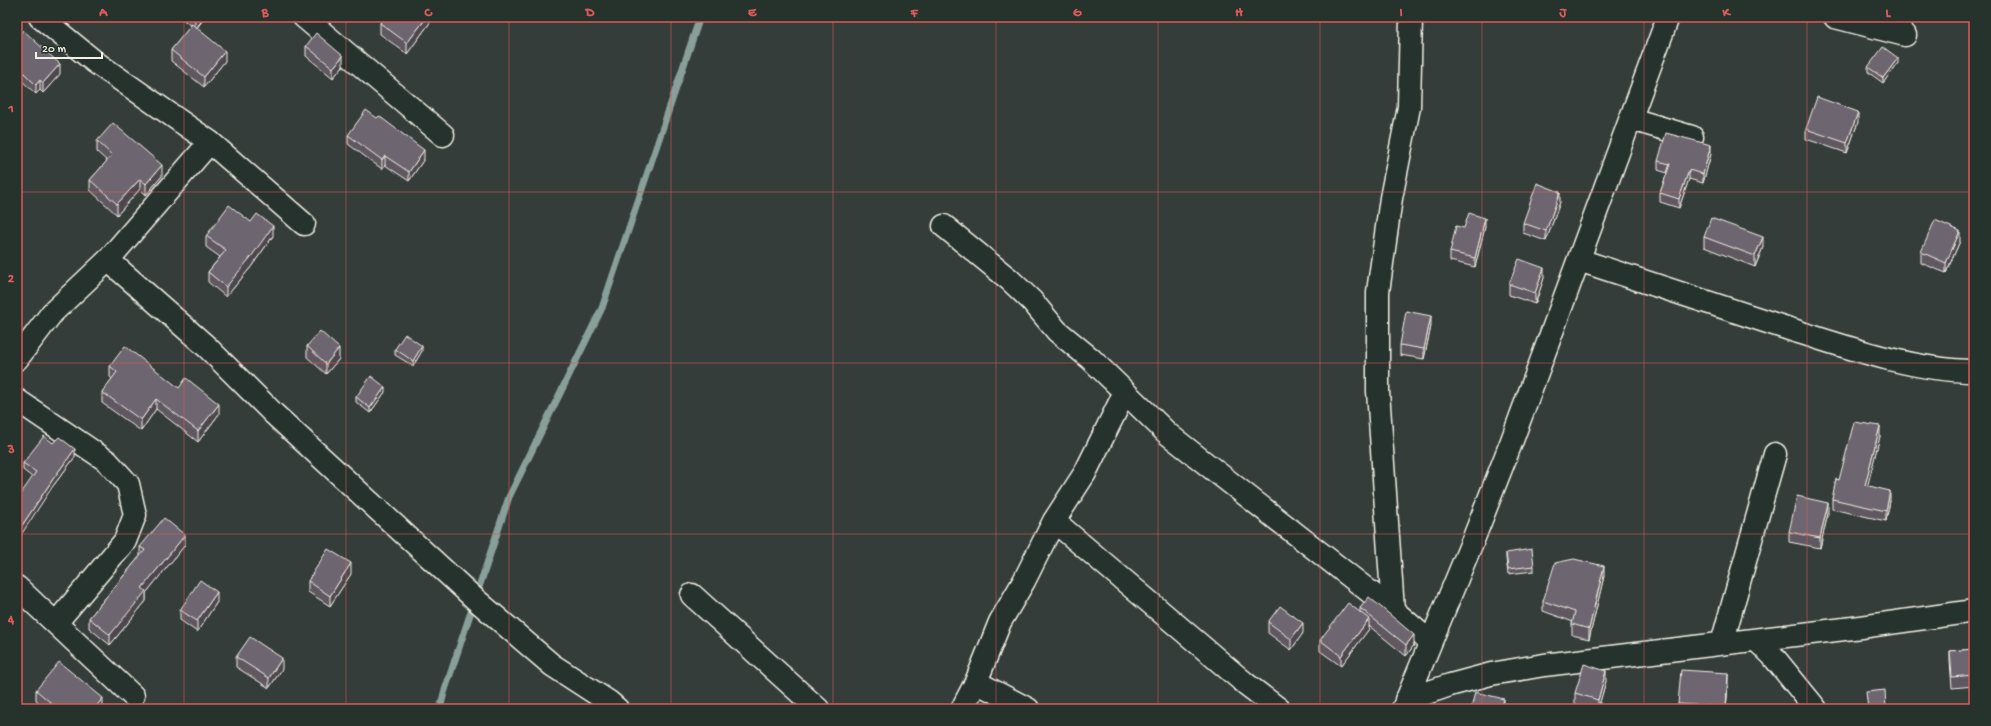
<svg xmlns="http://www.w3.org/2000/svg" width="1991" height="726" font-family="'Gochi Hand',sans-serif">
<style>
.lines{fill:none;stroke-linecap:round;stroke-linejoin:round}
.stream{stroke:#899f99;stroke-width:7}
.minor-casing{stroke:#f4f1e8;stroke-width:25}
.minor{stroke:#26332d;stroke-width:22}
.wall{fill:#5e5860;stroke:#f4f1e8}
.shaded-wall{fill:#4c474e;stroke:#f4f1e8}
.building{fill:#6d6670;stroke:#f4f1e8}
.grid{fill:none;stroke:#de5a58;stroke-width:1;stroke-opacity:0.55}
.neatline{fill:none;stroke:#de5a58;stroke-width:1.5}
.grid-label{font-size:13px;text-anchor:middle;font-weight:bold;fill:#de5a58}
</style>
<rect width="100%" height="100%" fill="#343d3a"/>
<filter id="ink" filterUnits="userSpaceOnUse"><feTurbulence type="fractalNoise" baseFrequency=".025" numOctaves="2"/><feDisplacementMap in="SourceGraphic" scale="8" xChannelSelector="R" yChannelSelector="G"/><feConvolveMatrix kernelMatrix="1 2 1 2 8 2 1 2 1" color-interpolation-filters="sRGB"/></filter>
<g filter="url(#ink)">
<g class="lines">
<!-- stream -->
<path class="stream" d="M 440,709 L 444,693 L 509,497 L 602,308 L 700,17"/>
<!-- minor casing -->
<g class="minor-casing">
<path id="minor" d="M 40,17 L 95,62 L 210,142 L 304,224
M 304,17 L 443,135
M 1411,17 L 1409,107 L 1391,198 L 1378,292 L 1378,391 L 1393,610 L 1430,642
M 1835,17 L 1905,35
M 1631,119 L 1692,137
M 944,226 L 1010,280 L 1032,301 L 1057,331 L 1091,359 L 1168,434 L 1393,610
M 108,260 L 207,347 L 274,414 L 475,599 L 552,665 L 609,702 L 617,709
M 1579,260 C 1646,282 1713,304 1780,326 C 1840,345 1912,371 1974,371
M 17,359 L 52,313 L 108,260 L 210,142
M 17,400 L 107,461 L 128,484 L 135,515 L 125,541 L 56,623
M 1054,521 L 1246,684 L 1279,709
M 17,587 L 133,696
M 692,595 L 818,709
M 1756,640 L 1772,655 L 1816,709
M 1722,643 L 1775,454
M 976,682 L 1028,709
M 1406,700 L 1450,685 L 1491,674 L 1544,665 L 1861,627 L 1974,611
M 962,709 L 976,682 L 1000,622 L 1024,581 L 1054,521 L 1085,473 L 1125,392
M 1403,709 L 1475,535 L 1511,443 L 1668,17"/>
</g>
<!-- minor -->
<use href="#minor" class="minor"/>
</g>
<!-- wall -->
<path class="wall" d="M 180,17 L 205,17 L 197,28 L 225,61 L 204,87 L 171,61 L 171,50 L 191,26 Z
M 384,17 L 434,17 L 407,54 L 380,34 L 380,23 Z
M 17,33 L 60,74 L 43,93 L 40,90 L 36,94 L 21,80 L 17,85 Z
M 306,46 L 343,66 L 333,78 L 306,56 Z
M 1898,63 L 1883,83 L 1868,72 L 1868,67 Z
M 377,118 L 424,159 L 409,181 L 385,165 L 382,169 L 348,144 L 348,135 Z
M 1858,122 L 1847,153 L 1806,139 L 1806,129 Z
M 97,141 L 162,176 L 146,195 L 140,189 L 117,215 L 90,190 L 90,180 L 107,161 L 97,152 Z
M 1711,154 L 1703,183 L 1689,179 L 1679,208 L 1660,202 L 1660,193 L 1667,173 L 1658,170 L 1658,161 Z
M 1560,202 L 1546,241 L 1523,233 L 1523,223 Z
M 251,222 L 273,236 L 251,267 L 226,297 L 208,282 L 208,272 L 220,257 L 206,247 L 206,236 Z
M 1485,227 L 1475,267 L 1450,261 L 1450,252 L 1464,228 Z
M 1704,237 L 1763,247 L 1755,267 L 1704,247 Z
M 1960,241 L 1946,273 L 1921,263 L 1921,252 Z
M 1544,278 L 1535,304 L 1509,295 L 1509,284 Z
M 1431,326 L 1424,359 L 1400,355 L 1400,345 Z
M 307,346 L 339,359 L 326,374 L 307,357 Z
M 395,349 L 422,351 L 413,366 L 395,355 Z
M 110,366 L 179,388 L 219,414 L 198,442 L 156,409 L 141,431 L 102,403 L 102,392 L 112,379 L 110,377 Z
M 385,392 L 370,413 L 356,402 L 356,397 Z
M 1880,436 L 1867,486 L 1890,501 L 1886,521 L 1832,509 L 1832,499 L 1839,480 Z
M 53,443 L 75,457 L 53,486 L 32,477 L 23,470 L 23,463 Z
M 1828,513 L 1820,548 L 1789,542 L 1789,532 Z
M 185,545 L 146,593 L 146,601 L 110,645 L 89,628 L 89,618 L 140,556 L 140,547 Z
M 1506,553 L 1534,566 L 1534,571 L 1508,574 L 1506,558 Z
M 351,574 L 330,606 L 308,592 L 308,581 Z
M 1604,576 L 1589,639 L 1572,635 L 1572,624 L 1573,622 L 1543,611 L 1543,601 Z
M 217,602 L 197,632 L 180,620 L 180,610 Z
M 1360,608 L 1414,645 L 1406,656 L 1369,626 L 1369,629 L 1341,666 L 1320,651 L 1320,640 L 1360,612 Z
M 1268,622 L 1303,633 L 1291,650 L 1268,633 Z
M 1974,649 L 1974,686 L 1952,688 L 1950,661 L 1950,651 Z
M 236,657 L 282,669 L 269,688 L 236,667 Z
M 1606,681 L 1598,709 L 1593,709 L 1575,704 L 1575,693 Z
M 1728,684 L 1726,709 L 1678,709 L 1678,704 Z
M 36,690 L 103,708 L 102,709 L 46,709 L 36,700 Z"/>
<!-- shaded-wall -->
<path class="shaded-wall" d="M 197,17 L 205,17 L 195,29 L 195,19 Z
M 427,17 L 434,17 L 407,54 L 407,43 Z
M 225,51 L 225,61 L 204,87 L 204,77 Z
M 343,56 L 343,66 L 333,78 L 333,68 Z
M 1898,58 L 1898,63 L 1883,83 L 1883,78 Z
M 60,64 L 60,74 L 43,93 L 43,83 Z
M 21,70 L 21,80 L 17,85 L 17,75 Z
M 40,80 L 40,90 L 36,94 L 36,85 Z
M 1858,112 L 1858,122 L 1847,153 L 1847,143 Z
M 1711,145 L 1711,154 L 1703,183 L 1703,174 Z
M 424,150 L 424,159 L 409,181 L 409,172 Z
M 385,156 L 385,165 L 382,169 L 382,160 Z
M 162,165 L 162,176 L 146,195 L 146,184 Z
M 1689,170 L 1689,179 L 1679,208 L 1679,199 Z
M 140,179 L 140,189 L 117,215 L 117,204 Z
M 1560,192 L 1560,202 L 1546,241 L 1546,231 Z
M 1485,218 L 1485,227 L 1475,267 L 1475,258 Z
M 273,226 L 273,236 L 251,267 L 226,297 L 226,287 Z
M 1960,231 L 1960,241 L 1946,273 L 1946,263 Z
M 1763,237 L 1763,247 L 1755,267 L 1755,256 Z
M 1544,268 L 1544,278 L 1535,304 L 1535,293 Z
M 1431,316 L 1431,326 L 1424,359 L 1424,349 Z
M 422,346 L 422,351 L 413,366 L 413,361 Z
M 339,348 L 339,359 L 326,374 L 326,364 Z
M 385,387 L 385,392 L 370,413 L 370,408 Z
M 156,399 L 156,409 L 141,431 L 141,420 Z
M 219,404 L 219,414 L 198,442 L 198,431 Z
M 1880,426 L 1880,436 L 1865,496 L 1865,485 Z
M 75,449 L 75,457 L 53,486 L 17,541 L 17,533 L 53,479 Z
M 1890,491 L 1890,501 L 1886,521 L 1886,511 Z
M 1828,503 L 1828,513 L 1820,548 L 1820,538 Z
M 185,535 L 185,545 L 146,593 L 146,601 L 110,645 L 110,635 L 142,588 Z
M 351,563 L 351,574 L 330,606 L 330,596 Z
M 1604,566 L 1604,576 L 1589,639 L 1589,629 Z
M 217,592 L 217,602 L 197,632 L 197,621 Z
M 1369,619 L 1369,629 L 1341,666 L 1341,656 Z
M 1303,623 L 1303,633 L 1291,650 L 1291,639 Z
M 1414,635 L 1414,645 L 1406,656 L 1406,645 Z
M 282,658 L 282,669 L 269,688 L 269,678 Z
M 1606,671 L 1606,681 L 1598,709 L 1598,700 Z
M 1728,673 L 1728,684 L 1726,709 Z
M 103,698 L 103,708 L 102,709 L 94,709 Z
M 1504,699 L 1504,709 L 1501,709 Z"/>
<!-- building -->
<path class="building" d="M 384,17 L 427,17 L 407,43 L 380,23 Z
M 192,24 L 225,51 L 204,77 L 171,50 Z
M 23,30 L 60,64 L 43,83 L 40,80 L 36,85 L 21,70 L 17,75 L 17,33 L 20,34 Z
M 316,33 L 343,56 L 333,68 L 306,46 Z
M 1883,47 L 1898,58 L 1883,78 L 1868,67 Z
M 1817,97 L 1858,112 L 1847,143 L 1806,129 Z
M 366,110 L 377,118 L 379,116 L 424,150 L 409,172 L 385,156 L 382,160 L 348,135 Z
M 113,123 L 162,165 L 146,184 L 140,179 L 117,204 L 90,180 L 112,155 L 97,141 Z
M 1666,133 L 1711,145 L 1703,174 L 1689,170 L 1679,199 L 1660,193 L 1670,164 L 1658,161 Z
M 1537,183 L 1560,192 L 1546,231 L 1523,223 Z
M 229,205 L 251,222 L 257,214 L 273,226 L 251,257 L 226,287 L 208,272 L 226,250 L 206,236 Z
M 1469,213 L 1485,218 L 1475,258 L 1450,252 L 1456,226 L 1464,228 Z
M 1711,218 L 1763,237 L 1755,256 L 1704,237 Z
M 1935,220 L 1960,231 L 1946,263 L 1921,252 Z
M 1519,259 L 1544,268 L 1535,293 L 1509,284 Z
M 1406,311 L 1431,316 L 1424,349 L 1400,345 Z
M 320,331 L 339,348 L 326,364 L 307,346 Z
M 405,334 L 422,346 L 413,361 L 395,349 Z
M 125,346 L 179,388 L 186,378 L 219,404 L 198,431 L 156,399 L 141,420 L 102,392 L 117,372 L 110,366 Z
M 371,376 L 385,387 L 370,408 L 356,397 Z
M 1854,422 L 1880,426 L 1865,485 L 1890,491 L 1886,511 L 1832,499 L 1836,479 L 1839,480 Z
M 44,436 L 53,443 L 59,437 L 75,449 L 53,479 L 17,533 L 17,499 L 36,472 L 23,463 Z
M 1797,496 L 1828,503 L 1820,538 L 1789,532 Z
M 164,518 L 185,535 L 142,588 L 146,591 L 110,635 L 89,618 L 145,550 L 140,547 Z
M 328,549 L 351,563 L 330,596 L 308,581 Z
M 1532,549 L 1534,566 L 1508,569 L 1506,553 Z
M 1574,559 L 1604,566 L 1589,629 L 1572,624 L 1575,612 L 1543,601 L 1555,563 Z
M 200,580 L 217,592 L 197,621 L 180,610 Z
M 1369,597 L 1414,635 L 1406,645 L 1360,608 Z
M 1348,603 L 1369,619 L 1341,656 L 1320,640 Z
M 1280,606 L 1303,623 L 1291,639 L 1268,622 Z
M 250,637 L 282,658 L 269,678 L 236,657 Z
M 1974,649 L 1974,675 L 1952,677 L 1950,651 Z
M 59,662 L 103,698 L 94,709 L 58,709 L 36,690 Z
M 1584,664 L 1606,671 L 1598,700 L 1575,693 Z
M 1681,670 L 1728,673 L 1726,707 L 1678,704 Z
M 1885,690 L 1886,709 L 1868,709 L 1866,692 Z
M 1475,692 L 1504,699 L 1501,709 L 1471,709 Z"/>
</g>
<!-- grid -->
<path class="grid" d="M 184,17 L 184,709M 346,17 L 346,709M 509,17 L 509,709M 671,17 L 671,709M 833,17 L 833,709M 996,17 L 996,709M 1158,17 L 1158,709M 1320,17 L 1320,709M 1482,17 L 1482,709M 1644,17 L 1644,709M 1807,17 L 1807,709M 17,192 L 1974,192M 17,363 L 1974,363M 17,534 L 1974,534"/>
<!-- margin -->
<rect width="1991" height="726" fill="none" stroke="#26332d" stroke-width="44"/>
<!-- scale -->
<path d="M36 52v6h66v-6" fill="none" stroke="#f4f1e8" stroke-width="2"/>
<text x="42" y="52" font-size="12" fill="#f4f1e8" stroke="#26332d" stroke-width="3" paint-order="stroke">20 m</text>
<rect x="22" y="22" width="1947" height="682" class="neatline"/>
<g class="grid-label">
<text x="103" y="16">A</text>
<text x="265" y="16">B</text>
<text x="428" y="16">C</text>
<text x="590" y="16">D</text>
<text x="752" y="16">E</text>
<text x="914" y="16">F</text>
<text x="1077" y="16">G</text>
<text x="1239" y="16">H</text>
<text x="1401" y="16">I</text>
<text x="1563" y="16">J</text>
<text x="1726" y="16">K</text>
<text x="1888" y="16">L</text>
<text x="11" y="112">1</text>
<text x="11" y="282">2</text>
<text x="11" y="453">3</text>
<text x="11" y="623">4</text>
</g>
</svg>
